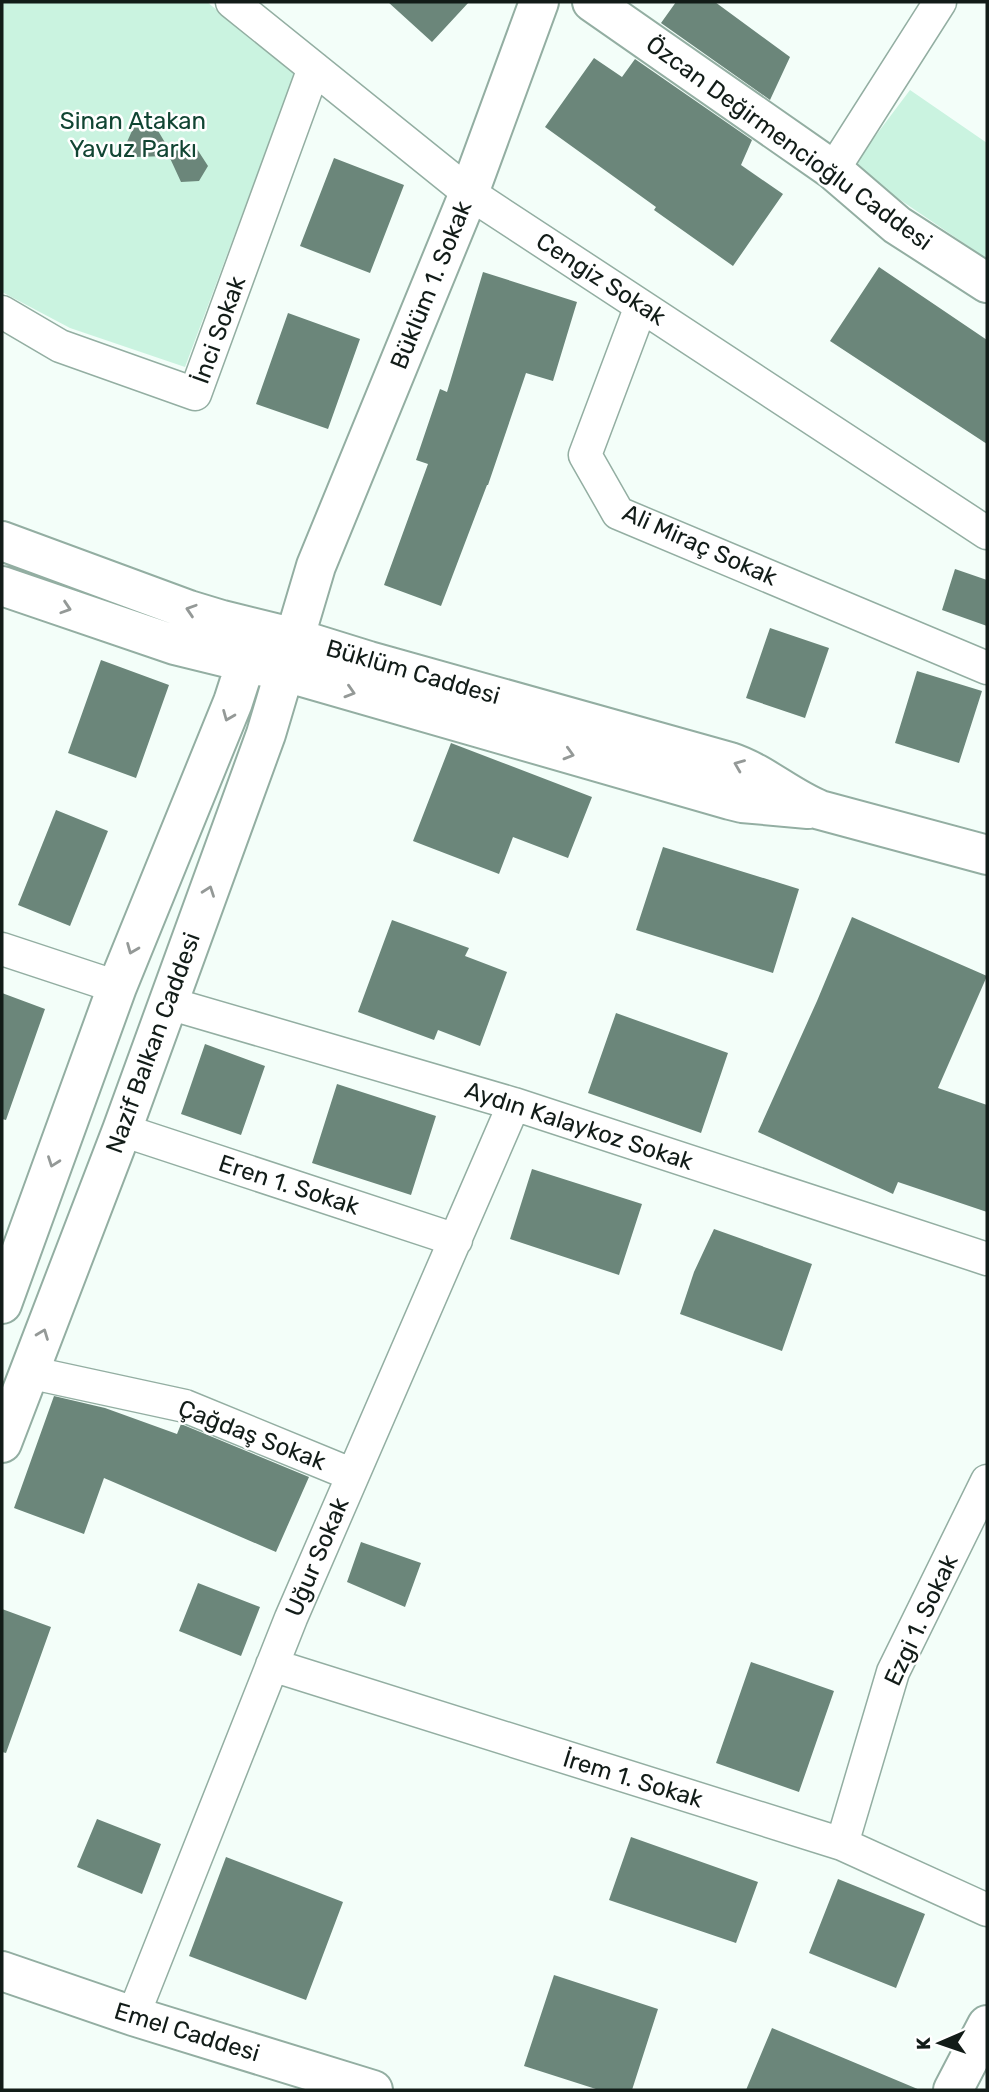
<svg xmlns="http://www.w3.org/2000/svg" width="989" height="2092" font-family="Rubik,sans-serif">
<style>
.green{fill:#caf3e0}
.building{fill:#6b867a}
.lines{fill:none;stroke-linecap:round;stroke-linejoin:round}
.street-casing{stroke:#93aea2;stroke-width:35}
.secondary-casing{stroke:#93aea2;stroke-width:42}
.street{stroke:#fff;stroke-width:32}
.secondary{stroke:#fff;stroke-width:38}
.oneway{stroke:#949997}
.labels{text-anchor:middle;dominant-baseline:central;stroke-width:5;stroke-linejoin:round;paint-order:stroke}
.park-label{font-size:24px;fill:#114533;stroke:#fff}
.street-label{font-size:24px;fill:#121c18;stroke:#fff}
</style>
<rect width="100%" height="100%" fill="#f3fef9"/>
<!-- green -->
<path class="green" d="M 2,2 L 207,2 L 295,73 L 185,367 L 70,328 L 2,292 Z
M 910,90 L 987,143 L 987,259 L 852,167 Z"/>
<!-- building -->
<path class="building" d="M 388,2 L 469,2 L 432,42 Z
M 676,2 L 715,2 L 790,57 L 770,100 L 661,23 Z
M 594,58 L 622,77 L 635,59 L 752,140 L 741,165 L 783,194 L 733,266 L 654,210 L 656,207 L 545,127 Z
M 135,124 L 154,124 L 170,151 L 197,149 L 208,166 L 199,181 L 181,182 L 169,156 L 135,157 L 127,142 Z
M 334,158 L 404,185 L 370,273 L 300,246 Z
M 879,267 L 987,340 L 987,444 L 830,341 Z
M 483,272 L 577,302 L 553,381 L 526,373 L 488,485 L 487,485 L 441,606 L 384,585 L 428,464 L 416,460 L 440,389 L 447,392 Z
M 288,313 L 360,339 L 328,429 L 256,404 Z
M 955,569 L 987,580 L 987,626 L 942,610 Z
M 770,628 L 829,648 L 805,718 L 746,698 Z
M 101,660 L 169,685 L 136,778 L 68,753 Z
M 917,671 L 982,691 L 959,763 L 895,743 Z
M 451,743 L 592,797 L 568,858 L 513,837 L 499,874 L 413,841 Z
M 56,810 L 108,831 L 70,926 L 18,905 Z
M 663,847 L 799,889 L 773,973 L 636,930 Z
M 852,917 L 987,976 L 938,1088 L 987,1105 L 987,1212 L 898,1182 L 893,1194 L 758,1132 L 817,1001 Z
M 392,920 L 469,948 L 465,956 L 507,972 L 480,1046 L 438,1030 L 434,1040 L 358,1012 Z
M 2,993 L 45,1009 L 6,1120 L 2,1119 Z
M 616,1013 L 728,1053 L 701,1133 L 588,1093 Z
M 205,1044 L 265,1066 L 241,1135 L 181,1114 Z
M 337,1084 L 436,1116 L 411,1195 L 312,1163 Z
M 532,1169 L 642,1204 L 619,1275 L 510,1239 Z
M 714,1229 L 812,1264 L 782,1351 L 680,1314 L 694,1272 Z
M 54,1396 L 105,1408 L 177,1434 L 181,1424 L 309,1477 L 276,1552 L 104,1478 L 84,1534 L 14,1508 Z
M 361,1542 L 421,1563 L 405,1607 L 347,1582 Z
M 198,1583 L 260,1607 L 241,1656 L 179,1631 Z
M 2,1609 L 51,1627 L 6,1753 L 2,1752 Z
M 751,1662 L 834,1691 L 799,1792 L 716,1763 Z
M 97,1819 L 161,1844 L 142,1894 L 77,1867 Z
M 631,1837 L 758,1882 L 736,1943 L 609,1900 Z
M 226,1857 L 343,1902 L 306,2000 L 189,1956 Z
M 838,1879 L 925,1914 L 896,1988 L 809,1953 Z
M 554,1975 L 658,2009 L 632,2090 L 599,2090 L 524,2066 Z
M 772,2028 L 920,2090 L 746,2090 Z"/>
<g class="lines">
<!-- street casing -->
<g class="street-casing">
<path id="street" d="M 232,2 L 469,193 L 987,533
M 833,170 L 940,2
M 641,306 L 585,455 L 618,513 L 987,668
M 2,312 L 60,346 L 195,394 L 314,68
M 2,949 L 117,987
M 168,1003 L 514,1104 L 987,1259
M 122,1130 L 456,1240
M 28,1372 L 185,1406 L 353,1475
M 272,1665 L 842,1844 L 987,1910
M 842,1844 L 893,1672 L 987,1481
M 133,2016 L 291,1618 L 514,1104"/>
</g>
<!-- secondary casing -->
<g class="secondary-casing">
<path id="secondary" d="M 592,2 L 833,170 L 897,225 L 987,283
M 2,541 L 189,610 L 222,620 L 295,638 L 369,661 L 730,762 C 763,773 788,797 820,810 L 987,855
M 2,586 L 175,645 L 285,672 L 730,800 L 742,803 L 808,809
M 2,1304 L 117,987 L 233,702 L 253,640
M 2,1443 L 122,1130 L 266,734 L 316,566 L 469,193 L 539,2
M 2,1971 L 133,2016 L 373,2090
M 953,2090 L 987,2025"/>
</g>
<!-- street -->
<use href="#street" class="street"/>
<!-- secondary -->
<use href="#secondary" class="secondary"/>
</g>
<!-- one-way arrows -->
<defs><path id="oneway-chevron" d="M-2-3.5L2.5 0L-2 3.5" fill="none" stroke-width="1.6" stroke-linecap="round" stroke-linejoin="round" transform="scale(1.75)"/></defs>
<g class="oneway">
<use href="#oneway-chevron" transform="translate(66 608) rotate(18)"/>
<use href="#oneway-chevron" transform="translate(191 610) rotate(-162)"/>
<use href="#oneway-chevron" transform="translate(350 692) rotate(17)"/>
<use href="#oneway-chevron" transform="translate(228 716) rotate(112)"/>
<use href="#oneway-chevron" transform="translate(569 754) rotate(16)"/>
<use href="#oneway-chevron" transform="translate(739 765) rotate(-158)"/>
<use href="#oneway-chevron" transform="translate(209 891) rotate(-70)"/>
<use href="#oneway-chevron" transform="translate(132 949) rotate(112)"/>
<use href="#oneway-chevron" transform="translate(53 1162) rotate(110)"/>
<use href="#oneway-chevron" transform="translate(43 1334) rotate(-69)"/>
</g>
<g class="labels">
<!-- park labels -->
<g class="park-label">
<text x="133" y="121">Sinan Atakan<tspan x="133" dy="28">Yavuz Parkı</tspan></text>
</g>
<!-- street labels -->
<g class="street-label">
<text transform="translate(789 143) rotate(36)">Özcan Değirmencioğlu Caddesi</text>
<text transform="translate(601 279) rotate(33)">Cengiz Sokak</text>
<text transform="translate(431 285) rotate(-68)">Büklüm 1. Sokak</text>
<text transform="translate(219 330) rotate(-70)">İnci Sokak</text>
<text transform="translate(700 545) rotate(24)">Ali Miraç Sokak</text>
<text transform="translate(413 672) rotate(16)">Büklüm Caddesi</text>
<text transform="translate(153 1043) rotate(-70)">Nazif Balkan Caddesi</text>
<text transform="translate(579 1126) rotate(18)">Aydın Kalaykoz Sokak</text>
<text transform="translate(289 1185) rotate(18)">Eren 1. Sokak</text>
<text transform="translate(252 1435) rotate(21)">Çağdaş Sokak</text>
<text transform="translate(317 1557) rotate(-67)">Uğur Sokak</text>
<text transform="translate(921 1620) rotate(-65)">Ezgi 1. Sokak</text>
<text transform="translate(633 1779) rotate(17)">İrem 1. Sokak</text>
<text transform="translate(187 2032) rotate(17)">Emel Caddesi</text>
</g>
</g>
<!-- border -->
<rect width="989" height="2092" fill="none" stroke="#121c18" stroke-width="7"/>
<!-- north arrow -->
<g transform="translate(940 2043) rotate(268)" stroke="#ffffff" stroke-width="5" paint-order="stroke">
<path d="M0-5L12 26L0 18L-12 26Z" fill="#121c18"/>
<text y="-10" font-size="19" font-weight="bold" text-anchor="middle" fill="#121c18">K</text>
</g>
</svg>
